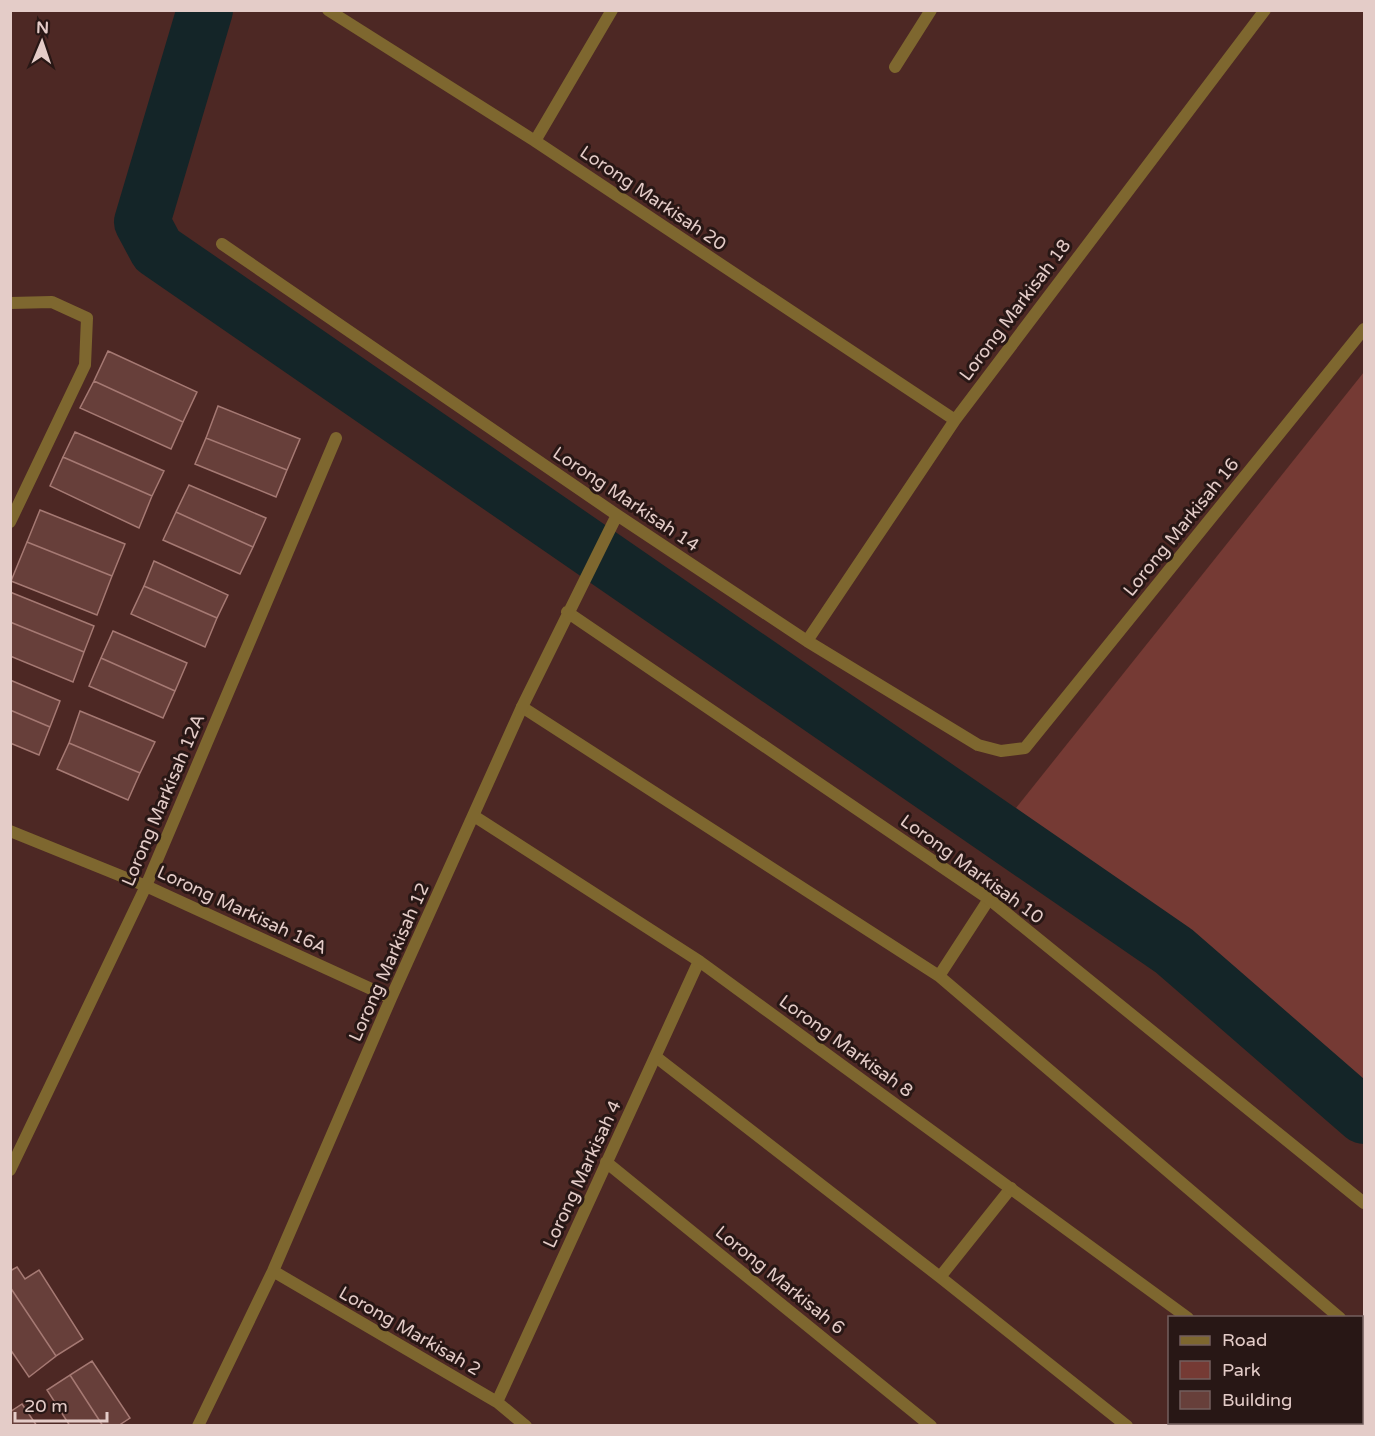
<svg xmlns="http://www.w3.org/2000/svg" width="1375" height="1436" font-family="'Varela Round',sans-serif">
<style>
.green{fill:#753a34}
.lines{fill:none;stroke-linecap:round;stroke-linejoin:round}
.river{stroke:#142528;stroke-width:56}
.building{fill:#673f3a;stroke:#a57973;stroke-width:1.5}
.lane{stroke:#7e672f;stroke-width:12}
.street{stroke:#7e672f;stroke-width:12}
.labels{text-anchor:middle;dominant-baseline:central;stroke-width:6;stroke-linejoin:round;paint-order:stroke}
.street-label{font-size:18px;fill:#e4ccc8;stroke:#281715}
</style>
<rect width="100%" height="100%" fill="#4d2824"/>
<!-- green -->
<path class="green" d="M 1364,372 L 1364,1087 L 1016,808 Z"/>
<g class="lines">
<!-- river -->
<path class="river" d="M 205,10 L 142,222 L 157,250 L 1174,951 L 1364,1116"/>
</g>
<!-- building -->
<path class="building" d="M 108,351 L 197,392 L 183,422 L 94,381 Z
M 94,381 L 183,422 L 171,449 L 80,408 Z
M 218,406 L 300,439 L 287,470 L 206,438 Z
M 75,432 L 164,471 L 152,496 L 63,457 Z
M 206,438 L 287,470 L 276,497 L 195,464 Z
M 63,457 L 152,496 L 139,528 L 50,486 Z
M 189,485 L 266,518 L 253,547 L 176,512 Z
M 40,510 L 125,544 L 112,576 L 27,542 Z
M 176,512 L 253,547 L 240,574 L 163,540 Z
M 27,542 L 112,576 L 97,615 L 11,581 Z
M 154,561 L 228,595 L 217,618 L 144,586 Z
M 144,586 L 217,618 L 205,647 L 131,614 Z
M 10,592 L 94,626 L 84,652 L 10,622 Z
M 10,622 L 84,652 L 73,682 L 10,656 Z
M 113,631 L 187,663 L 175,691 L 101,658 Z
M 101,658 L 175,691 L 163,718 L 89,686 Z
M 10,680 L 60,701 L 50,727 L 10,710 Z
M 10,710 L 50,727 L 39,755 L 10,743 Z
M 80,711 L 155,742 L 140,773 L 69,743 Z
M 69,743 L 140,773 L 128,800 L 57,769 Z
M 17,1267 L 25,1279 L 39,1270 L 83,1339 L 56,1356 L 10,1287 L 10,1271 Z
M 10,1287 L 56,1356 L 29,1377 L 10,1349 Z
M 92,1361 L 130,1418 L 121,1424 L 122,1426 L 103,1426 L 70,1375 Z
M 70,1375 L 103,1426 L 70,1426 L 47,1390 Z
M 22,1404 L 37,1426 L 10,1426 L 10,1412 Z"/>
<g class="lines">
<!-- lane -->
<path class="lane" d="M 522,707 L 939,976 L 1340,1318
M 939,976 L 989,899
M 656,1057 L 940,1277 L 1127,1426
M 940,1277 L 1011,1188"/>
<!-- street -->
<path class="street" d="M 328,10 L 535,141 L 955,420
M 895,67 L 931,10
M 535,141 L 612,10
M 222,244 L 617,515 L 807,641 L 978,745 L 1001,751 L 1025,748 L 1364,329
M 10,303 L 52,302 L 87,318 L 85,365 L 10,522
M 567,612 L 989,899 L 1364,1203
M 807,641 L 955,420 L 1265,10
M 474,816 L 699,961 L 1188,1318
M 10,831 L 146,886 L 391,998
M 606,1162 L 931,1426
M 10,1170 L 146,886 L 336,438
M 273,1271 L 497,1402 L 526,1426
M 1362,1344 L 1364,1342
M 497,1402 L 699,961
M 198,1426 L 273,1271 L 391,998 L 522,707 L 617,515
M 1241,1426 L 1246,1422"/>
</g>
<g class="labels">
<!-- street labels -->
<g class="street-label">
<text transform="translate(653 198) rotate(34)">Lorong Markisah 20</text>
<text transform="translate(1015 310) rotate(-53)">Lorong Markisah 18</text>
<text transform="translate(626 499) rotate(34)">Lorong Markisah 14</text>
<text transform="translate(1181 527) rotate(-51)">Lorong Markisah 16</text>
<text transform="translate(163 800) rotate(-67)">Lorong Markisah 12A</text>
<text transform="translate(972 869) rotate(36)">Lorong Markisah 10</text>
<text transform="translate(242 910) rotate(25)">Lorong Markisah 16A</text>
<text transform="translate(389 962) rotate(-66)">Lorong Markisah 12</text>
<text transform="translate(846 1046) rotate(36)">Lorong Markisah 8</text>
<text transform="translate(582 1174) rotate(-65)">Lorong Markisah 4</text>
<text transform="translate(780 1280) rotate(39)">Lorong Markisah 6</text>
<text transform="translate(410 1331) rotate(30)">Lorong Markisah 2</text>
</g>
</g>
<!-- border -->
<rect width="1375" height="1436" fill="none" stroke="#e4ccc8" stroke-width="24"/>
<!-- legend -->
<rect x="1168" y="1316" width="195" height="108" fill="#281715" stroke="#735f5d" stroke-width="1.5"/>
<rect x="1180" y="1336" width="30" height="9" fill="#7e672f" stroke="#735f5d" stroke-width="1.5"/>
<text x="1222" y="1346" font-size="18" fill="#e4ccc8">Road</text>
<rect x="1180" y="1361" width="30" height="18" fill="#753a34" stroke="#735f5d" stroke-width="1.5"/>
<text x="1222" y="1376" font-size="18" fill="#e4ccc8">Park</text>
<rect x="1180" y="1391" width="30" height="18" fill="#673f3a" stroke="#735f5d" stroke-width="1.5"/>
<text x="1222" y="1406" font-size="18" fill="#e4ccc8">Building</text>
<!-- north arrow -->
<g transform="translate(42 42) rotate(2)" stroke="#281715" stroke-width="4.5" paint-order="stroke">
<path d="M0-4.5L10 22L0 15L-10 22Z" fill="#e4ccc8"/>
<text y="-9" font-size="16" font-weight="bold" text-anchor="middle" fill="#e4ccc8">N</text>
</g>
<!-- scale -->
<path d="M15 1412v9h92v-9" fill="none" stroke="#e4ccc8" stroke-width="3"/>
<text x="24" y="1412" font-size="18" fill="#e4ccc8" stroke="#281715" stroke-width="4.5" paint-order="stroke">20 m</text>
</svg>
